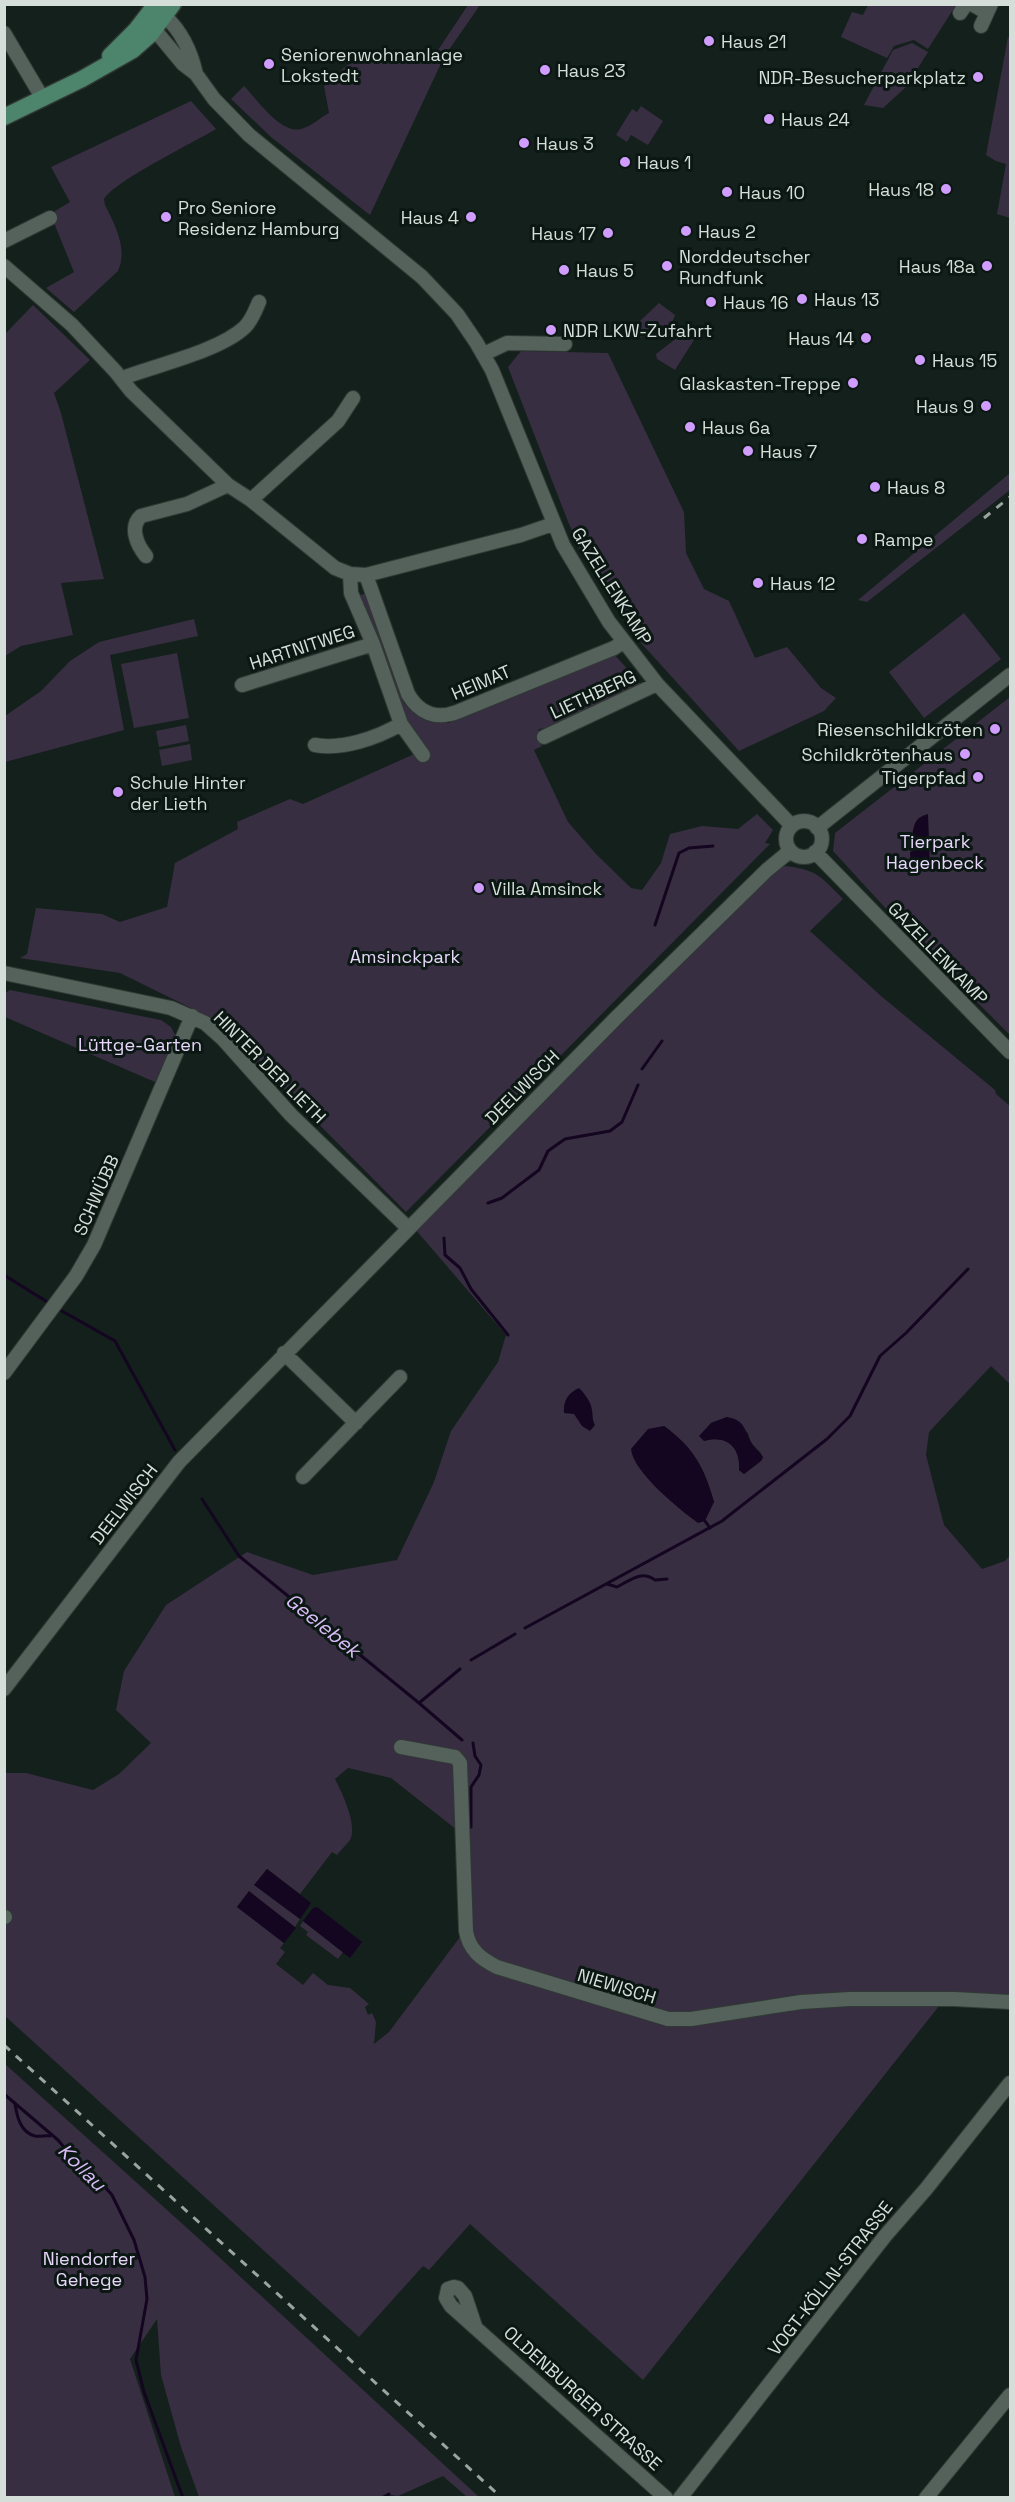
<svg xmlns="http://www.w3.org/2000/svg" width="1015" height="2502" font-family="'Space Grotesk',sans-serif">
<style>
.green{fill:#382e41;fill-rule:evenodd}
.water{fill:#140520}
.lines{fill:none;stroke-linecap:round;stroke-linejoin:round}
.stream{stroke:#140520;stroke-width:3}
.minor-casing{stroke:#313935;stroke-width:16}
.major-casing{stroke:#313935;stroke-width:19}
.minor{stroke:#54625b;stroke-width:14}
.major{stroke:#4d846c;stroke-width:16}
.rail{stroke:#9ba4a0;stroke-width:3;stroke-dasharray:8 8;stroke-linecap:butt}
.poi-dot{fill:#d09dff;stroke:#0b1712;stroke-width:2}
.labels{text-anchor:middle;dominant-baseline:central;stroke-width:6;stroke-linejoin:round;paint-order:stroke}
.poi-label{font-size:18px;fill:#d6deda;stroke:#0b1712;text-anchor:start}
.street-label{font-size:18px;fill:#d6deda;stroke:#0b1712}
.park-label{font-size:18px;fill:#e8d7fb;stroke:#0b1712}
.water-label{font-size:20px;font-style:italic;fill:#d9bcf7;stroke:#0b1712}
</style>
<rect width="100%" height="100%" fill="#14201b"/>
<!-- green -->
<path class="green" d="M 468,5 L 480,5 L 444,57 L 370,215 L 271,137 L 231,99 L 244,86 C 257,99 283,138 304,128 C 313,125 321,117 329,113 L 324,86 L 347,65 L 372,56 L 407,52 L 430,62 Z
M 868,5 L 956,5 L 928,49 L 914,40 L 894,46 L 887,58 L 841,37 L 852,12 L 863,15 Z
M 1008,37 L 1010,38 L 1010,218 L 997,214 L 1006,164 L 996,161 L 986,155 Z
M 912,43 L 928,52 L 906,87 L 883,108 L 864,105 L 893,50 Z
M 191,101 L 216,129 C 193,143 116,180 104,199 L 105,205 C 115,225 128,249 118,271 L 74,312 L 46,288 L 74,272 L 54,223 L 55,211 L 70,202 L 51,167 Z
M 641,106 L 663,121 L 648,145 L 631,135 L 627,142 L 616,135 L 632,109 L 637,112 Z
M 659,303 L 675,315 C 669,334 650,337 632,337 L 640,321 Z
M 33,305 L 90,360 L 54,393 L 61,413 L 104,579 L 61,583 L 73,635 L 21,646 L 5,656 L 5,334 Z
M 699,332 L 675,370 L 657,359 L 656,354 L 682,334 Z
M 521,351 L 608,353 L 684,512 L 686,553 L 704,589 L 729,601 L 755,658 L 787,647 L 821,688 L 836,698 L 824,711 L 739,751 L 642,644 L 605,590 L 579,548 L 567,519 L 508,367 Z
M 1010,473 L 1010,490 L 867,602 L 858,600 Z
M 366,593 L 404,703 C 417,719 429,724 449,723 L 613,653 L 641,684 L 547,728 L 539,729 L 537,739 L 542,746 L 534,750 L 568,822 L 596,854 L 631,888 L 642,890 L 661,863 L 670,834 L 702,826 L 738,829 L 757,814 L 773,830 L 765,843 L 770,844 L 765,849 L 406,1212 L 273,1078 L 195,1010 L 120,973 L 20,958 L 27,954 L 36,908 L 102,914 L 120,922 L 167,907 L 175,863 L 238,829 L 237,822 L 290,799 L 303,804 L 412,755 L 422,746 L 410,727 L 358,596 Z
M 964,613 L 1001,659 L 924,718 L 889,672 Z
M 194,619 L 198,636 L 110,655 L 124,730 L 5,762 L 5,716 L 41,691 L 70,661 L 99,642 Z
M 177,653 L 189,718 L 134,728 L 121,664 Z
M 1010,697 L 1010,1035 L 912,937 L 833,851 L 835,833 Z
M 186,725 L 189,741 L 159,747 L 156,731 Z
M 190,744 L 192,760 L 162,766 L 159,750 Z
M 786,866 C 818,870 821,877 843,899 L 810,931 L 881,996 L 995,1090 L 996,1094 L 1010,1106 L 1010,1384 L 991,1366 L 929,1432 L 926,1455 L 944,1525 L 982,1569 L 1005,1561 L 1010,1555 L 1010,1998 L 941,1994 L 939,2006 L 643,2380 L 470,2224 L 429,2270 L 423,2266 L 359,2337 L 5,2016 L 5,1773 L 26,1773 L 93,1790 L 119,1774 L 151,1743 L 116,1710 L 124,1671 L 166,1605 L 247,1552 L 313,1575 L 397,1560 L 434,1482 L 451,1431 L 498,1362 L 506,1335 L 415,1229 L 607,1037 L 781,867 ZM 727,1417 L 748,1433 L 751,1443 L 761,1453 L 760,1462 L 744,1474 L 739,1470 C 741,1448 727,1434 704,1441 L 711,1423 ZM 664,1426 C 694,1448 704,1467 714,1502 L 686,1514 L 674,1502 ZM 348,1768 L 391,1778 L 457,1830 L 460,1937 L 389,2032 L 374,2044 L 376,2022 L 372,2013 L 368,2015 L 365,2007 L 369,2004 L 350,1988 L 328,1985 L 313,1973 L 303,1985 L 276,1964 L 285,1952 L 280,1948 L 284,1943 L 237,1907 L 249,1892 L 295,1927 L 300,1919 L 255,1885 L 267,1869 L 300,1894 L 332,1852 L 337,1855 C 341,1850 346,1845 350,1840 C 358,1825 342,1793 335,1779 Z
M 10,990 L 161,1020 L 171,1027 L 176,1037 L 155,1082 L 5,1017 L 5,993 Z
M 303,1921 L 343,1952 L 338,1959 L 306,1935 L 308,1932 L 300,1926 Z
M 5,2064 L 207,2246 L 479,2497 L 467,2497 L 443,2476 L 398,2496 L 386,2494 L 379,2497 L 199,2497 L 181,2447 L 161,2375 L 157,2319 L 130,2359 L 175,2497 L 5,2497 Z"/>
<!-- water -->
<path class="water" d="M 928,814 L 930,868 L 911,866 L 910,852 L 916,850 L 915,839 L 912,835 C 915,822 915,818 928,814 Z
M 579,1388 C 585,1394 591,1402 592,1410 C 593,1416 592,1419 595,1425 L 590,1431 L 582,1426 L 574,1414 L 564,1413 C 563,1401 568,1393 579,1388 Z
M 727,1417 C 746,1420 744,1431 753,1445 C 756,1450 760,1452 763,1457 L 762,1460 L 744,1474 L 739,1470 C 741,1448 727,1434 704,1441 L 699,1436 L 711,1423 Z
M 664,1426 C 694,1448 704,1467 714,1502 L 705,1521 L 698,1523 C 679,1509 633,1472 631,1449 L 648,1429 Z
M 267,1869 L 311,1903 L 300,1919 L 254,1885 Z
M 249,1891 L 296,1928 L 284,1943 L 237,1907 Z
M 317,1907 L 362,1942 L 350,1958 L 303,1921 L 313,1908 Z"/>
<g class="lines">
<!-- stream -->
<path class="stream" d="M 655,925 L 679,853 L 689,848 L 713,846
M 642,1069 L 662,1041
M 488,1203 L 502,1198 L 539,1170 L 548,1151 L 565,1139 L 610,1131 L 622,1122 L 638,1085
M 444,1238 L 445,1255 L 460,1268 L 471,1289 L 508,1335
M 4,1275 L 49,1303
M 62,1311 L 115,1341 L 175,1450
M 202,1499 L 239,1556 L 419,1703 L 460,1669
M 705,1521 L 710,1528
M 607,1584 L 617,1587 C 631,1580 641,1570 655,1580 L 667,1579
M 525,1628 L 722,1521 L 827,1439 L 850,1416 L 880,1356 L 906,1333 L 968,1269
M 471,1660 L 515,1634
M 419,1703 L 462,1740
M 471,1827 L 471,1787 L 479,1775 L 481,1765 L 475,1756 L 473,1743
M 4,2094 L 58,2140 L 73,2158 L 105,2187 L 112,2195 L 134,2240 L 145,2277 L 147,2299 L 136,2360 L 144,2392 L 183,2498
M 15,2104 C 17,2116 20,2132 35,2136 C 40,2137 45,2135 50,2136
M 383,2498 L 389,2494"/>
<!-- minor casing -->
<g class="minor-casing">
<path id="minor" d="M 972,4 L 987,13
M 960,13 L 966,4
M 156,18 L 165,16 C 182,32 191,51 196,74
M 149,23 L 183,64 L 196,74 L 214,99 L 249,135 L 422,277 L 457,314 L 476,342 L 492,370 L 563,545 L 609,622 L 657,684 L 792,826
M 981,26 L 991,4
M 4,33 L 43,99
M 4,241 L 50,218
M 4,266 L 72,325 L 116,372 L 131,391 L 228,485 L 251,500 L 335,568 L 350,574 L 366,575 L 521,535 L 553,524
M 484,354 L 507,343 L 565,344
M 123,380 L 128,376 C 161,364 221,350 245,327 C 252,320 255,311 259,302
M 251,500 L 338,421 L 353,398
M 146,556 C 137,545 129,527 141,516 L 187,504 L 228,485
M 350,574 L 351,593 L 373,644 L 401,724 L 423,755
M 366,575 L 408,694 C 419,713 436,720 457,712 L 614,648 L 623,642
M 242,685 L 373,644
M 544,737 L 657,684
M 315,745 C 342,750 377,738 401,724
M786 839a18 18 0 1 1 36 0a18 18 0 1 1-36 0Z
M 817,828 L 1010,675
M 815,852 L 1010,1052
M 4,973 L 171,1008 L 205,1023 L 223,1039 L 291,1115 L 408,1228
M 284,1353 L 356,1423
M 4,1373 L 76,1276 L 94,1245 L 192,1016
M 303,1477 L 400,1377
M 4,1689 L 179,1462 L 616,1018 L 767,870 L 790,851
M 401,1747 L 455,1757 L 460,1763 L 466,1931 C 469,1950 481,1959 497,1967 L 668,2019 L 691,2019 L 801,2002 L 850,1999 L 954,1999 L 1010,2002
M 4,1917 L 5,1917
M 475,2326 L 465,2296 L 458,2288 L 454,2287 L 448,2289 L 446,2298 L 451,2306 L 666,2498
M 680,2498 L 885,2236 L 926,2189 L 1010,2083
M 926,2498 L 1010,2395"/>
</g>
<!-- major casing -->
<g class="major-casing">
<path id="major" d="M 110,56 L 136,30 L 156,4
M 4,117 L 82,79 L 133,50 L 150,35 L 173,4"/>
</g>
<!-- minor -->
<use href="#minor" class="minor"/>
<!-- major -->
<use href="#major" class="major"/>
<!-- rail -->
<path class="rail" d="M 984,518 L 1010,497
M 4,2045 L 502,2498"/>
</g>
<!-- markers -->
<g class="poi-dot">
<circle cx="709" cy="41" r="6"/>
<circle cx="269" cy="64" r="6"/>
<circle cx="545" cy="70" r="6"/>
<circle cx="978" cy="77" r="6"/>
<circle cx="769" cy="119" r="6"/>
<circle cx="524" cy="143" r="6"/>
<circle cx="625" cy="162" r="6"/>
<circle cx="946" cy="189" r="6"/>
<circle cx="727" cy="192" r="6"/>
<circle cx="166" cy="217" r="6"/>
<circle cx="471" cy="217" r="6"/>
<circle cx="686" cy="231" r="6"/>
<circle cx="608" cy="233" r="6"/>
<circle cx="667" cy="266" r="6"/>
<circle cx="987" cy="266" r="6"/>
<circle cx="564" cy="270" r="6"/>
<circle cx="802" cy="299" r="6"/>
<circle cx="711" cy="302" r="6"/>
<circle cx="551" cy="330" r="6"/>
<circle cx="866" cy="338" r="6"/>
<circle cx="920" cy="360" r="6"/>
<circle cx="853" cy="383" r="6"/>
<circle cx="986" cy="406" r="6"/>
<circle cx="690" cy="427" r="6"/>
<circle cx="748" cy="451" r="6"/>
<circle cx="875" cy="487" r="6"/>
<circle cx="862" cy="539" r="6"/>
<circle cx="758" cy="583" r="6"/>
<circle cx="995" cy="729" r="6"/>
<circle cx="965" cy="754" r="6"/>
<circle cx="978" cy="777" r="6"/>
<circle cx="118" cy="792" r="6"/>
<circle cx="479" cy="888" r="6"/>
</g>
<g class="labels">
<!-- poi labels -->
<g class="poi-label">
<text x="721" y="41">Haus 21</text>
<text x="281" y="54">Seniorenwohnanlage<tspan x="281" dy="21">Lokstedt</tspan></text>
<text x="557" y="70">Haus 23</text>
<text x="966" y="77" text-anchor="end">NDR-Besucherparkplatz</text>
<text x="781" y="119">Haus 24</text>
<text x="536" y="143">Haus 3</text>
<text x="637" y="162">Haus 1</text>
<text x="934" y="189" text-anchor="end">Haus 18</text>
<text x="739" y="192">Haus 10</text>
<text x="178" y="207">Pro Seniore<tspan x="178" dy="21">Residenz Hamburg</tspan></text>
<text x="459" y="217" text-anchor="end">Haus 4</text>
<text x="698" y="231">Haus 2</text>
<text x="596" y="233" text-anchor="end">Haus 17</text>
<text x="679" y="256">Norddeutscher<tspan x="679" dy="21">Rundfunk</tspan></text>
<text x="975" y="266" text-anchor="end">Haus 18a</text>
<text x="576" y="270">Haus 5</text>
<text x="814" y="299">Haus 13</text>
<text x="723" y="302">Haus 16</text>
<text x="563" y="330">NDR LKW-Zufahrt</text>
<text x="854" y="338" text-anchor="end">Haus 14</text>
<text x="932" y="360">Haus 15</text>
<text x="841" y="383" text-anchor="end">Glaskasten-Treppe</text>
<text x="974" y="406" text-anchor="end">Haus 9</text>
<text x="702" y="427">Haus 6a</text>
<text x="760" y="451">Haus 7</text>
<text x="887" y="487">Haus 8</text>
<text x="874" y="539">Rampe</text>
<text x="770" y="583">Haus 12</text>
<text x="983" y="729" text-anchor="end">Riesenschildkröten</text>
<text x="953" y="754" text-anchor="end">Schildkrötenhaus</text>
<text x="966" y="777" text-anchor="end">Tigerpfad</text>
<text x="130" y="782">Schule Hinter<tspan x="130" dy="21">der Lieth</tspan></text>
<text x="491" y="888">Villa Amsinck</text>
</g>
<!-- street labels -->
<g class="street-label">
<text transform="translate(612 586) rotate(58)">GAZELLENKAMP</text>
<text transform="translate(302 647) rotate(-18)">HARTNITWEG</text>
<text transform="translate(481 682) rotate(-23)">HEIMAT</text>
<text transform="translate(593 694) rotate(-25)">LIETHBERG</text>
<text transform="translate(938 953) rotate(46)">GAZELLENKAMP</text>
<text transform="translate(270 1067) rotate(45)">HINTER DER LIETH</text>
<text transform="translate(522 1087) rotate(-45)">DEELWISCH</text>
<text transform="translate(96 1195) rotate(-66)">SCHWÜBB</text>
<text transform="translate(124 1504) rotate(-52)">DEELWISCH</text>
<text transform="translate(617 1986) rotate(17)">NIEWISCH</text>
<text transform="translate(830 2278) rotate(-52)">VOGT-KÖLLN-STRASSE</text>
<text transform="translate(583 2398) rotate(42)">OLDENBURGER STRASSE</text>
</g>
<!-- park labels -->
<g class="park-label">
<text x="935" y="841">Tierpark<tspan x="935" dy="21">Hagenbeck</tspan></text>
<text x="405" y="956">Amsinckpark</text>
<text x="140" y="1044">Lüttge-Garten</text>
<text x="89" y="2258">Niendorfer<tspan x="89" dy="21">Gehege</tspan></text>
</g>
<!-- water labels -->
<g class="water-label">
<text transform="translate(323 1625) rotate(39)">Geelebek</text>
<text transform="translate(82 2167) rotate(45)">Kollau</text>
</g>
</g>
<!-- border -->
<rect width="1015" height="2502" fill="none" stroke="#d6deda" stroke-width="12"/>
</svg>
